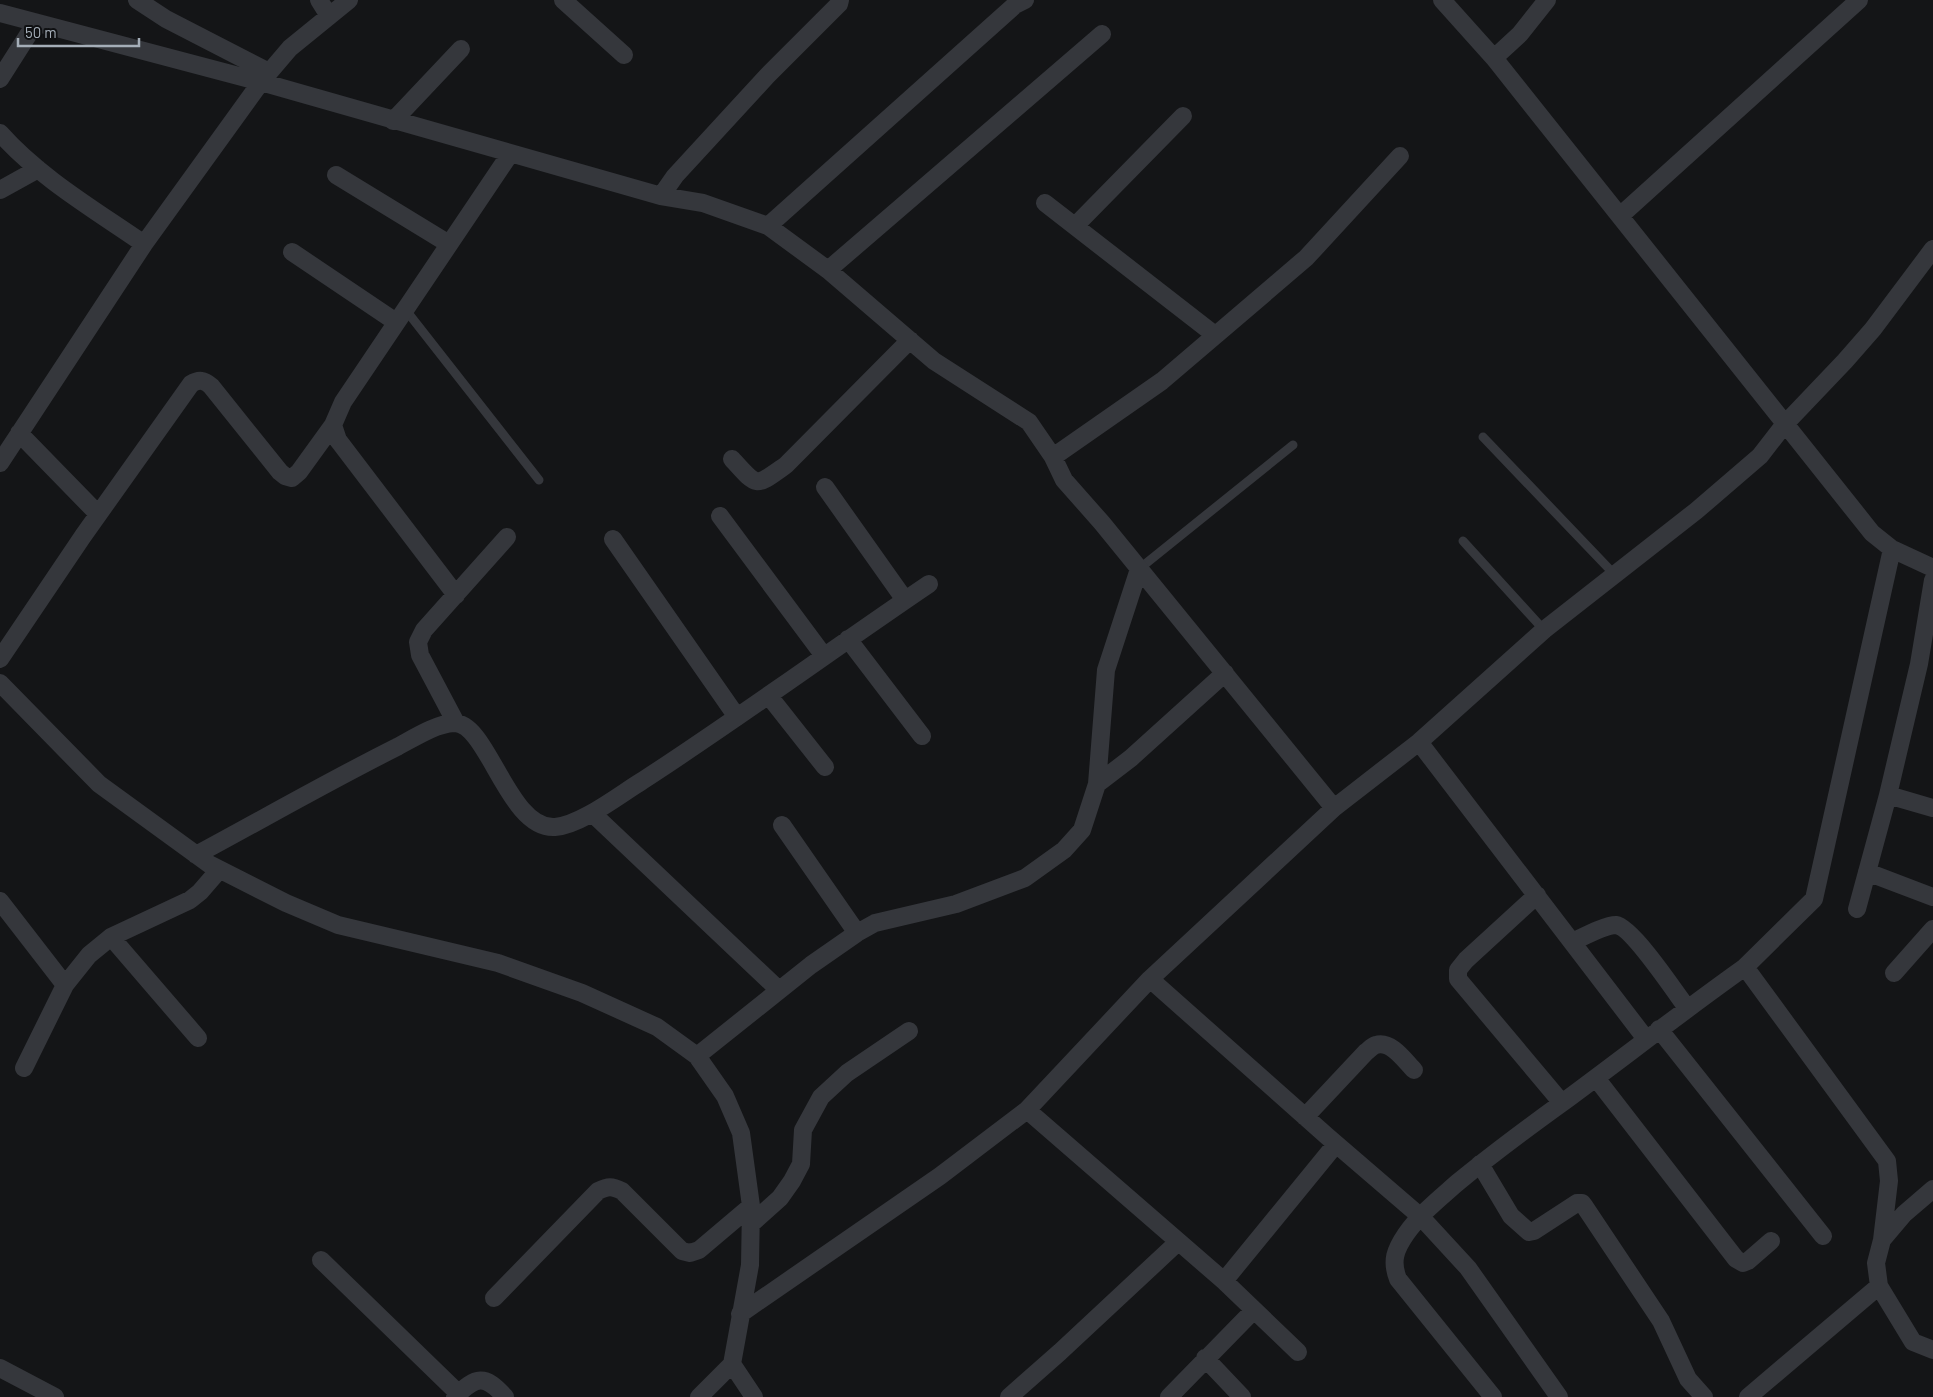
<svg xmlns="http://www.w3.org/2000/svg" width="1933" height="1397" font-family="Barlow,sans-serif">
<style>
.lines{fill:none;stroke-linecap:round;stroke-linejoin:round}
.service{stroke:#35373c;stroke-width:9}
.minor{stroke:#35373c;stroke-width:18}
</style>
<rect width="100%" height="100%" fill="#141517"/>
<g class="lines">
<!-- service -->
<path class="service" d="M 405,309 L 539,480
M 1483,437 L 1615,575
M 1463,541 L 1544,630
M 1139,569 L 1293,445"/>
<!-- minor -->
<path class="minor" d="M 137,0 L 166,19 L 269,72
M 319,0 L 329,16
M 563,0 L 624,55
M 1442,0 L 1494,58 L 1872,533 L 1892,549 L 1933,568
M 0,13 L 261,82 L 661,196 L 703,203 L 768,226 L 828,270 L 934,361 L 1029,422 L 1053,457 L 1064,480 L 1102,523 L 1334,808
M 1494,58 L 1520,34 L 1547,0
M 0,79 L 35,24
M 393,121 L 461,49
M 0,133 C 40,178 95,210 144,244
M 336,175 L 449,244
M 0,190 L 38,169
M 661,196 L 675,176 L 767,76 L 839,4 L 840,0
M 1045,203 L 1215,335
M 1620,216 L 1859,0
M 768,226 L 1015,5 L 1025,0
M 1075,226 L 1183,116
M 292,252 L 396,322
M 828,270 L 1102,34
M 19,433 L 98,514
M 1053,457 L 1162,381 L 1306,258 L 1400,156
M 732,459 C 758,488 755,487 786,465 L 910,340
M 0,463 L 144,244 L 261,82 L 290,48 L 349,0
M 825,487 L 905,600
M 720,516 L 824,656
M 613,539 L 737,717
M 1892,549 L 1814,899 L 1745,967 L 1887,1161 L 1889,1181 L 1882,1240 L 1876,1263 L 1879,1286 L 1913,1342 L 1933,1350
M 456,595 L 338,440 L 333,425 L 343,402 L 510,154
M 848,639 L 922,736
M 0,659 L 83,536 L 191,384 C 199,379 204,380 211,386 L 280,472 L 285,476 L 292,478 L 299,472 L 333,425
M 0,683 L 99,784 L 209,864 L 286,903 L 338,925 L 498,963 L 582,993 L 657,1027 L 697,1056 L 725,1096 L 741,1133 L 751,1206 L 750,1265 L 732,1364 L 754,1397
M 769,696 L 825,767
M 456,723 L 420,655 L 418,642 L 424,630 L 507,537
M 1419,742 L 1646,1039
M 1097,784 L 1131,758 L 1225,673
M 1888,795 L 1933,808
M 592,813 L 779,990
M 782,825 L 857,933
M 196,855 C 263,819 329,781 397,747 C 414,738 435,724 454,723 C 488,722 508,830 555,827 C 581,825 619,795 642,781 C 739,718 833,649 929,584
M 1867,872 L 1933,897
M 1537,895 L 1466,960 L 1458,970 L 1458,979 L 1562,1103
M 0,901 L 65,985
M 1857,909 L 1888,795 L 1919,664 L 1933,580
M 111,937 L 198,1038
M 1572,942 C 1583,937 1605,925 1616,925 C 1632,927 1676,993 1687,1008
M 1894,973 L 1933,929
M 1150,979 L 1328,1137 L 1421,1217 L 1468,1268 L 1559,1397
M 1659,1029 L 1823,1236
M 697,1056 L 811,965 L 857,933 L 875,923 L 956,904 L 1025,878 L 1064,850 L 1082,830 L 1097,784 L 1106,670 L 1139,569
M 24,1068 L 65,985 L 89,955 L 111,937 L 190,900 L 200,892 L 219,870
M 1596,1078 L 1736,1259 L 1743,1263 L 1748,1261 L 1771,1241
M 1027,1110 L 1224,1281 L 1298,1352
M 1305,1117 L 1366,1052 C 1369,1050 1372,1046 1376,1045 C 1391,1040 1405,1061 1414,1070
M 1480,1164 L 1511,1216 L 1529,1232 L 1534,1231 L 1577,1203 L 1582,1203 L 1585,1207 L 1661,1321 L 1688,1379 L 1704,1397
M 751,1224 L 780,1198 L 792,1181 L 801,1164 L 803,1130 L 821,1097 L 847,1073 L 909,1031
M 1882,1240 L 1904,1214 L 1933,1189
M 321,1260 L 458,1393
M 1224,1281 L 1336,1144
M 494,1298 L 598,1191 C 608,1186 612,1186 622,1191 L 682,1251 L 690,1253 L 699,1250 L 751,1206
M 740,1314 L 940,1176 L 1027,1110 L 1150,979 L 1334,808 L 1419,742 L 1544,630 L 1696,511 L 1760,456 L 1784,425 L 1845,361 L 1873,329 L 1933,249
M 1205,1358 L 1242,1397
M 0,1368 L 55,1397
M 455,1397 C 476,1376 485,1374 505,1397
M 699,1397 L 732,1364
M 1009,1397 L 1060,1352 L 1178,1242
M 1169,1397 L 1254,1310
M 1493,1397 L 1398,1279 C 1391,1261 1395,1250 1406,1234 C 1420,1214 1439,1199 1457,1183 C 1491,1155 1526,1129 1562,1103 C 1623,1058 1683,1011 1745,967
M 1748,1397 L 1879,1286"/>
</g>
<!-- scale -->
<path d="M18 38v8h121v-8" fill="none" stroke="#a5aeb8" stroke-width="2.5"/>
<text x="25" y="38" font-size="15" fill="#a5aeb8" stroke="#0f1012" stroke-width="4" paint-order="stroke">50 m</text>
</svg>
